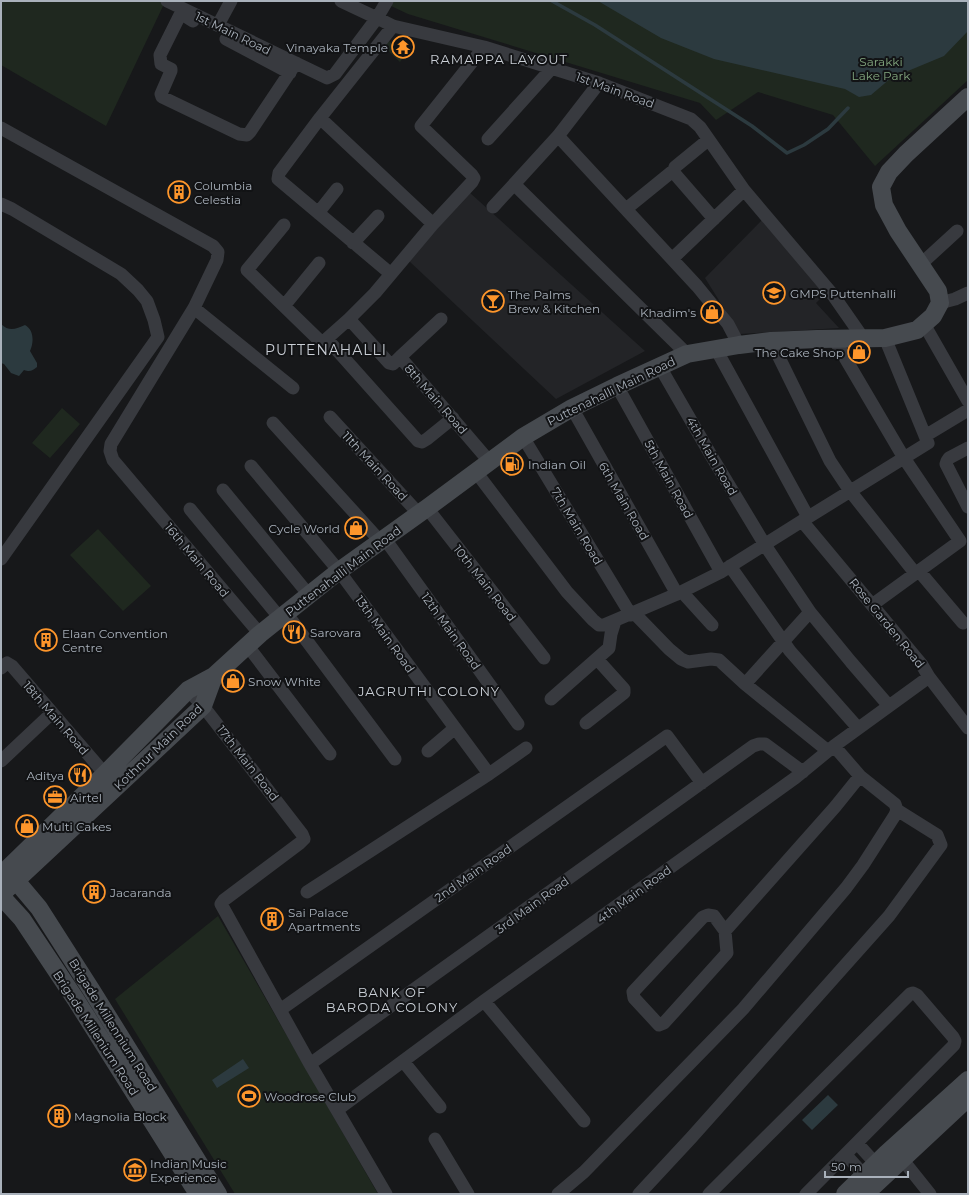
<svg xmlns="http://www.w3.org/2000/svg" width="969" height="1195" font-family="Montserrat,sans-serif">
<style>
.built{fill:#232427}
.green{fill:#1f281f}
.water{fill:#2c3a3f}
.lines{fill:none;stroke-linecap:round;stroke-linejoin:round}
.stream{stroke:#2c3a3f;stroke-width:3.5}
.street{stroke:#383a3f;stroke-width:13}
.secondary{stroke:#464a4f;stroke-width:18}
.labels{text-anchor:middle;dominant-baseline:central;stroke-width:4;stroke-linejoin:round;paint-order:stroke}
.street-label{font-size:12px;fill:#a9b1bb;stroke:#121315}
.poi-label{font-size:12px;fill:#a9b1bb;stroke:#121315;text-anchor:start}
.park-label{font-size:12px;fill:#83a77f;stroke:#121315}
.neighbourhood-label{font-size:13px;letter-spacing:1px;fill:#cacfd6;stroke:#121315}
.quarter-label{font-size:14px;letter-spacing:1px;fill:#cacfd6;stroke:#121315}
</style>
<rect width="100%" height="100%" fill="#17181a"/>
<!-- built -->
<path class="built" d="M 469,192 L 645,351 L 556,399 L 409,261 Z
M 762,220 L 828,291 L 816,303 L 839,328 L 740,334 L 705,278 Z"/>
<!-- green -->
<path class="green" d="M 1,1 L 158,1 L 164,4 L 106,126 L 1,65 Z
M 391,1 L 968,1 L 968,80 L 875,166 L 833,115 L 758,92 L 716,120 L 700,103 L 408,14 L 389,5 Z
M 388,40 L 405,55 L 400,62 L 383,46 Z
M 62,408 L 80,424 L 50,458 L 32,443 Z
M 98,529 L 151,586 L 123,611 L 70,555 Z
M 218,916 L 378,1194 L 235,1194 L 115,999 Z"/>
<!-- water -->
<path class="water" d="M 598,1 L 968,1 L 968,31 L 944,56 L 891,78 L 871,95 L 859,97 L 845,89 L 714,59 L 661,38 Z
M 1,324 C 9,332 16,329 25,325 C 34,330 34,342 30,351 L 37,363 L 37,367 C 32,371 30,372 24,370 L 19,376 L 11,373 L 4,364 L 1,363 Z
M 243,1059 L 249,1068 L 217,1088 L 212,1080 Z
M 828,1095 L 838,1105 L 812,1130 L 802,1120 Z"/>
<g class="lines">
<!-- stream -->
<path class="stream" d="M 552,1 L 595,25 L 752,126 L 787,153 L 804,145 L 828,129 L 848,108"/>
<!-- street -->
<path class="street" d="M 167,1 L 327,78 L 335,74 L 377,18 L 393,26 L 484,47 L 599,83 L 691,119 L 700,127 L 744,190 L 833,295 L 863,338
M 341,1 L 377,18 L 387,1
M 193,21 L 182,14 L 180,15 L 160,55 L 161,64 L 171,69 L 171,71 L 161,94 L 162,97 L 239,134 L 247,135 L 250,132 L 296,63
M 218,25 L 231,1
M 226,39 L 290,73
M 599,83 L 558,136 L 516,182 L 517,187 L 687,354
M 320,118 L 433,224
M 1,128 L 213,246 L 218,252 L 217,260 L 194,308 L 111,444 L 110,451 L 113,460 L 260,634
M 558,136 L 697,286 L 728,324 L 739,345
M 488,139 L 552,68
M 708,140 L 675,167 L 674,170 L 675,174 L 714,219
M 1,204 L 12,209 L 121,274 L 138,290 L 147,301 L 154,320 L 158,337 L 1,559
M 493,207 L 516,182
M 626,209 L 674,170
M 318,213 L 337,189
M 284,225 L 247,270 L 322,343 L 349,319 L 375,293 L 433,224 L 472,182 L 474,178 L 472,175 L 421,126 L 484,47
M 353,243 L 378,216
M 672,259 L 744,190
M 921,264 L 957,231
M 391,274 L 278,179 L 279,173 L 320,118 L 393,26
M 940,303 L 955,299 L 968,293
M 284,306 L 319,263
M 194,308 L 293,388
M 349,319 L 389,363 L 393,364 L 400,357 L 489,461
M 924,324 L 968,401
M 327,339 L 418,441 L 422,442 L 427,439 L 453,418
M 834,339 L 904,458 L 960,541 L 872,605
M 771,341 L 830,461 L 850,491 L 915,573
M 716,349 L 808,517
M 400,357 L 441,319
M 660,367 L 712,457 L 765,545 L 810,612 L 851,662 L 889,706
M 617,386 L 721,572
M 572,408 L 677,594
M 330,417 L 419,514
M 273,423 L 381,542
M 925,436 L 968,410
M 523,437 L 631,615
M 968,448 L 949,458 L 947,461 L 946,464 L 968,507
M 251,466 L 339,571 L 489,774
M 476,472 L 567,592 L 593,620 L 599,625 L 604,625 L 677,594 L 721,572 L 802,521 L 928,443 L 885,338
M 223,490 L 309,595
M 427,508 L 544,658
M 190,509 L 280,618
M 802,521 L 922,665 L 929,677 L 968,728
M 385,539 L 518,724
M 730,566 L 790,651 L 858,728
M 919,571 L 963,623
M 682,592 L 712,625
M 286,613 L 395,759
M 634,613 L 669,649 L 681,659 L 688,662 L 711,659 L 719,660 L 745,684 L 828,751
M 247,645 L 330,754
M 1,668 L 7,663 L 12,666 L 105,774
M 745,684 L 810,612
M 188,690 L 203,706 L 302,834 L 304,839 L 300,843 L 224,900 L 221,904 L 310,1064 L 386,1194
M 551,699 L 609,648 L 611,634 L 615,621
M 586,723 L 624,693 L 624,689 L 597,659
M 428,751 L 455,728
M 1,761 L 52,713
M 307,892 L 489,774 L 526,748
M 708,915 L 714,916 L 725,931 L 727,953 L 664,1023 L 659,1025 L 634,998 L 633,992 L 703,917 Z
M 725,931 L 835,807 L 860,776
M 484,1001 L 584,1121
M 280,1010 L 667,736 L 702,783
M 403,1061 L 440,1107
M 310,1064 L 753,746 L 759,744 L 765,744 L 803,772
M 337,1110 L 484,1001 L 795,778 L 834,746 L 929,677
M 435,1139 L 468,1194
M 857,1143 L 876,1164
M 846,1155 L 864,1175
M 902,1159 L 930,1194
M 558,1194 L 584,1172 L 743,1009 L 846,888 L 863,865 L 895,815 L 897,810 L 895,804 L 860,776 L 834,746
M 639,1194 L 691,1138 L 889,916 L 941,845 L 937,835 L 897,810
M 709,1194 L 910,994 L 913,993 L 917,995 L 953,1037 L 955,1041 L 954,1045 L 806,1194"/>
<!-- secondary -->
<path class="secondary" d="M 7,870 L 39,908 L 92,991 L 218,1194
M 1,875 L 105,774 L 188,690 L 214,676 L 260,634 L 339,571 L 427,508 L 523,437 L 572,408 L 617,386 L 687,354 L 739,345 L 771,341 L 817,339 L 885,338 L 917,330 L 933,316 L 940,303 L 938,291 L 898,231 L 884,205 L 881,187 L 889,172 L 906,154 L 968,97
M 7,889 L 203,706 L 214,676
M 1,896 L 22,919 L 76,1000 L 198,1194
M 845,1194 L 886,1154 L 968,1080
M 865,1194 L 968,1098"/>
</g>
<!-- icons -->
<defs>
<g id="temple-ring" transform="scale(1.15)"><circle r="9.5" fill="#121315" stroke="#fe962b" stroke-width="1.5"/><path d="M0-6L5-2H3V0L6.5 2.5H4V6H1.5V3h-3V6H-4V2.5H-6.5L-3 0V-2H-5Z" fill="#fe962b"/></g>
<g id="building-ring" transform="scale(1.15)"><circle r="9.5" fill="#121315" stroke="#fe962b" stroke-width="1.5"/><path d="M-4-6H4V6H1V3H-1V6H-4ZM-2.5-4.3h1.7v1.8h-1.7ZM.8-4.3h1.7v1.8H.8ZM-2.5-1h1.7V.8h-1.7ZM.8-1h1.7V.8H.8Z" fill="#fe962b"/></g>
<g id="school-ring" transform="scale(1.15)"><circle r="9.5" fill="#121315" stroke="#fe962b" stroke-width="1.5"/><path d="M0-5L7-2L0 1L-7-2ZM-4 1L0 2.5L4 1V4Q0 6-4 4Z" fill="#fe962b"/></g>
<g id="bar-ring" transform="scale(1.15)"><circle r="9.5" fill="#121315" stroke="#fe962b" stroke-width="1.5"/><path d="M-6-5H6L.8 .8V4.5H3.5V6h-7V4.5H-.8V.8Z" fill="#fe962b"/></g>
<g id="shop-ring" transform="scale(1.15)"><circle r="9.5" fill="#121315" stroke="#fe962b" stroke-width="1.5"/><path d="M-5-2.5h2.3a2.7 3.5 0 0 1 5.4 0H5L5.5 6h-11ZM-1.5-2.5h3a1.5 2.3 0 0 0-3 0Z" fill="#fe962b"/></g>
<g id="fuel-ring" transform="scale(1.15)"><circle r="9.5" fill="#121315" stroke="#fe962b" stroke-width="1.5"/><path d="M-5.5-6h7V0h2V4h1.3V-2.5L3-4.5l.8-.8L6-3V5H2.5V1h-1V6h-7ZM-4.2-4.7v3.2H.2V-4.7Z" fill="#fe962b"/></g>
<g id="restaurant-ring" transform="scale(1.15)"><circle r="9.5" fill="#121315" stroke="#fe962b" stroke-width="1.5"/><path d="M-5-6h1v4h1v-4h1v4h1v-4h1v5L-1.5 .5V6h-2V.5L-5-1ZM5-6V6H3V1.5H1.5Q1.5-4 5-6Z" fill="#fe962b"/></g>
<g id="office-ring" transform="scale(1.15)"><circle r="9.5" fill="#121315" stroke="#fe962b" stroke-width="1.5"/><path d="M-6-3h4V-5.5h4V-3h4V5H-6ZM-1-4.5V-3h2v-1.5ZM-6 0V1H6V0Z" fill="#fe962b"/></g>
<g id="stadium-ring" transform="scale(1.15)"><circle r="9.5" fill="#121315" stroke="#fe962b" stroke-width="1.5"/><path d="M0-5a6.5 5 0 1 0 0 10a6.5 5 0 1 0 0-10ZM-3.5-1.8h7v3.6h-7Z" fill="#fe962b"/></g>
<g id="museum-ring" transform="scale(1.15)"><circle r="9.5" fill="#121315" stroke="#fe962b" stroke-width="1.5"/><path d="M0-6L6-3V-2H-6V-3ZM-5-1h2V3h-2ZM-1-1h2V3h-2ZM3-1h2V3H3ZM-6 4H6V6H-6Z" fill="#fe962b"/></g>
</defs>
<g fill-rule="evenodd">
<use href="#temple-ring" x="403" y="47"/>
<use href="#building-ring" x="179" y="192"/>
<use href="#school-ring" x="774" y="293"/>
<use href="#bar-ring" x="493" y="301"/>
<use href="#shop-ring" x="712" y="312"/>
<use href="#shop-ring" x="859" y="352"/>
<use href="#fuel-ring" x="512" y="464"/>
<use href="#shop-ring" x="356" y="528"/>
<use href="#restaurant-ring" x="294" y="632"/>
<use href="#building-ring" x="46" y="640"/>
<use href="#shop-ring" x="233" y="681"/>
<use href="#restaurant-ring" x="80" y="775"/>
<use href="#office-ring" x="55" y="797"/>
<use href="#shop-ring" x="27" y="826"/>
<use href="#building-ring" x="94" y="892"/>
<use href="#building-ring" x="272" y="919"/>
<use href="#stadium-ring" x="249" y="1096"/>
<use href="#building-ring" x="59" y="1116"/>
<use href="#museum-ring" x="135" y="1170"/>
</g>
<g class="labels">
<!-- street labels -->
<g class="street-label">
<text transform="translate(233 33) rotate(26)">1st Main Road</text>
<text transform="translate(615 90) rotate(20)">1st Main Road</text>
<text transform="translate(611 391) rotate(-26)">Puttenahalli Main Road</text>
<text transform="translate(436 399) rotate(49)">8th Main Road</text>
<text transform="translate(712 456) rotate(60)">4th Main Road</text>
<text transform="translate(375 466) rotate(47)">11th Main Road</text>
<text transform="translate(669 479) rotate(61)">5th Main Road</text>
<text transform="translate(624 501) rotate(60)">6th Main Road</text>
<text transform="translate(577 526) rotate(59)">7th Main Road</text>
<text transform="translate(197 560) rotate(50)">16th Main Road</text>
<text transform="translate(343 571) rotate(-37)">Puttenahalli Main Road</text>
<text transform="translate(485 583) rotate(52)">10th Main Road</text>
<text transform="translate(887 623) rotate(51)">Rose Garden Road</text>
<text transform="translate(451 631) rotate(54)">12th Main Road</text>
<text transform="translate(385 634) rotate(54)">13th Main Road</text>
<text transform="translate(56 718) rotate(49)">18th Main Road</text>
<text transform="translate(158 747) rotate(-44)">Kothnur Main Road</text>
<text transform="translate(248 763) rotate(52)">17th Main Road</text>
<text transform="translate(473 873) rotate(-35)">2nd Main Road</text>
<text transform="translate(634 894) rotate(-36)">4th Main Road</text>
<text transform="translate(532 905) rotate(-36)">3rd Main Road</text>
<text transform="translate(113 1025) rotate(58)">Brigade Millennium Road</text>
<text transform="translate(96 1033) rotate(57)">Brigade Millenium Road</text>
</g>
<!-- poi labels -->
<g class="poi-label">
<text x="388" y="47" text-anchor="end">Vinayaka Temple</text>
<text x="194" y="185">Columbia<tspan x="194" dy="14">Celestia</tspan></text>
<text x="790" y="293">GMPS Puttenhalli</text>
<text x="508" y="294">The Palms<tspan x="508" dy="14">Brew &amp; Kitchen</tspan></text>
<text x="696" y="312" text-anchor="end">Khadim's</text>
<text x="844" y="352" text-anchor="end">The Cake Shop</text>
<text x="528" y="464">Indian Oil</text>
<text x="340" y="528" text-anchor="end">Cycle World</text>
<text x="310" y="632">Sarovara</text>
<text x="62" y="633">Elaan Convention<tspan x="62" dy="14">Centre</tspan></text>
<text x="248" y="681">Snow White</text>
<text x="64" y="775" text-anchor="end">Aditya</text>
<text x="70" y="797">Airtel</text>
<text x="42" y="826">Multi Cakes</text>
<text x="110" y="892">Jacaranda</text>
<text x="288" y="912">Sai Palace<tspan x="288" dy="14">Apartments</tspan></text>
<text x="264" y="1096">Woodrose Club</text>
<text x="74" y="1116">Magnolia Block</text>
<text x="150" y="1163">Indian Music<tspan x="150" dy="14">Experience</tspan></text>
</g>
<!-- park labels -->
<g class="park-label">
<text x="881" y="61">Sarakki<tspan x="881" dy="14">Lake Park</tspan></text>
</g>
<!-- neighbourhood labels -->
<g class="neighbourhood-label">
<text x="499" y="59">RAMAPPA LAYOUT</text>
<text x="429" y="691">JAGRUTHI COLONY</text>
<text x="392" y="992">BANK OF<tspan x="392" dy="15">BARODA COLONY</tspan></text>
</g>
<!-- quarter labels -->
<g class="quarter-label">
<text x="326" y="350">PUTTENAHALLI</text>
</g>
</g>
<!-- border -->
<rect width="969" height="1195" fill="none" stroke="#a9b1bb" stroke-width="4"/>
<!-- scale -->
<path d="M825 1171v6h83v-6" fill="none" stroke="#a9b1bb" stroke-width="2"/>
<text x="831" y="1171" font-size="12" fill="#a9b1bb" stroke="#121315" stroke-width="3" paint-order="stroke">50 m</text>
</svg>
